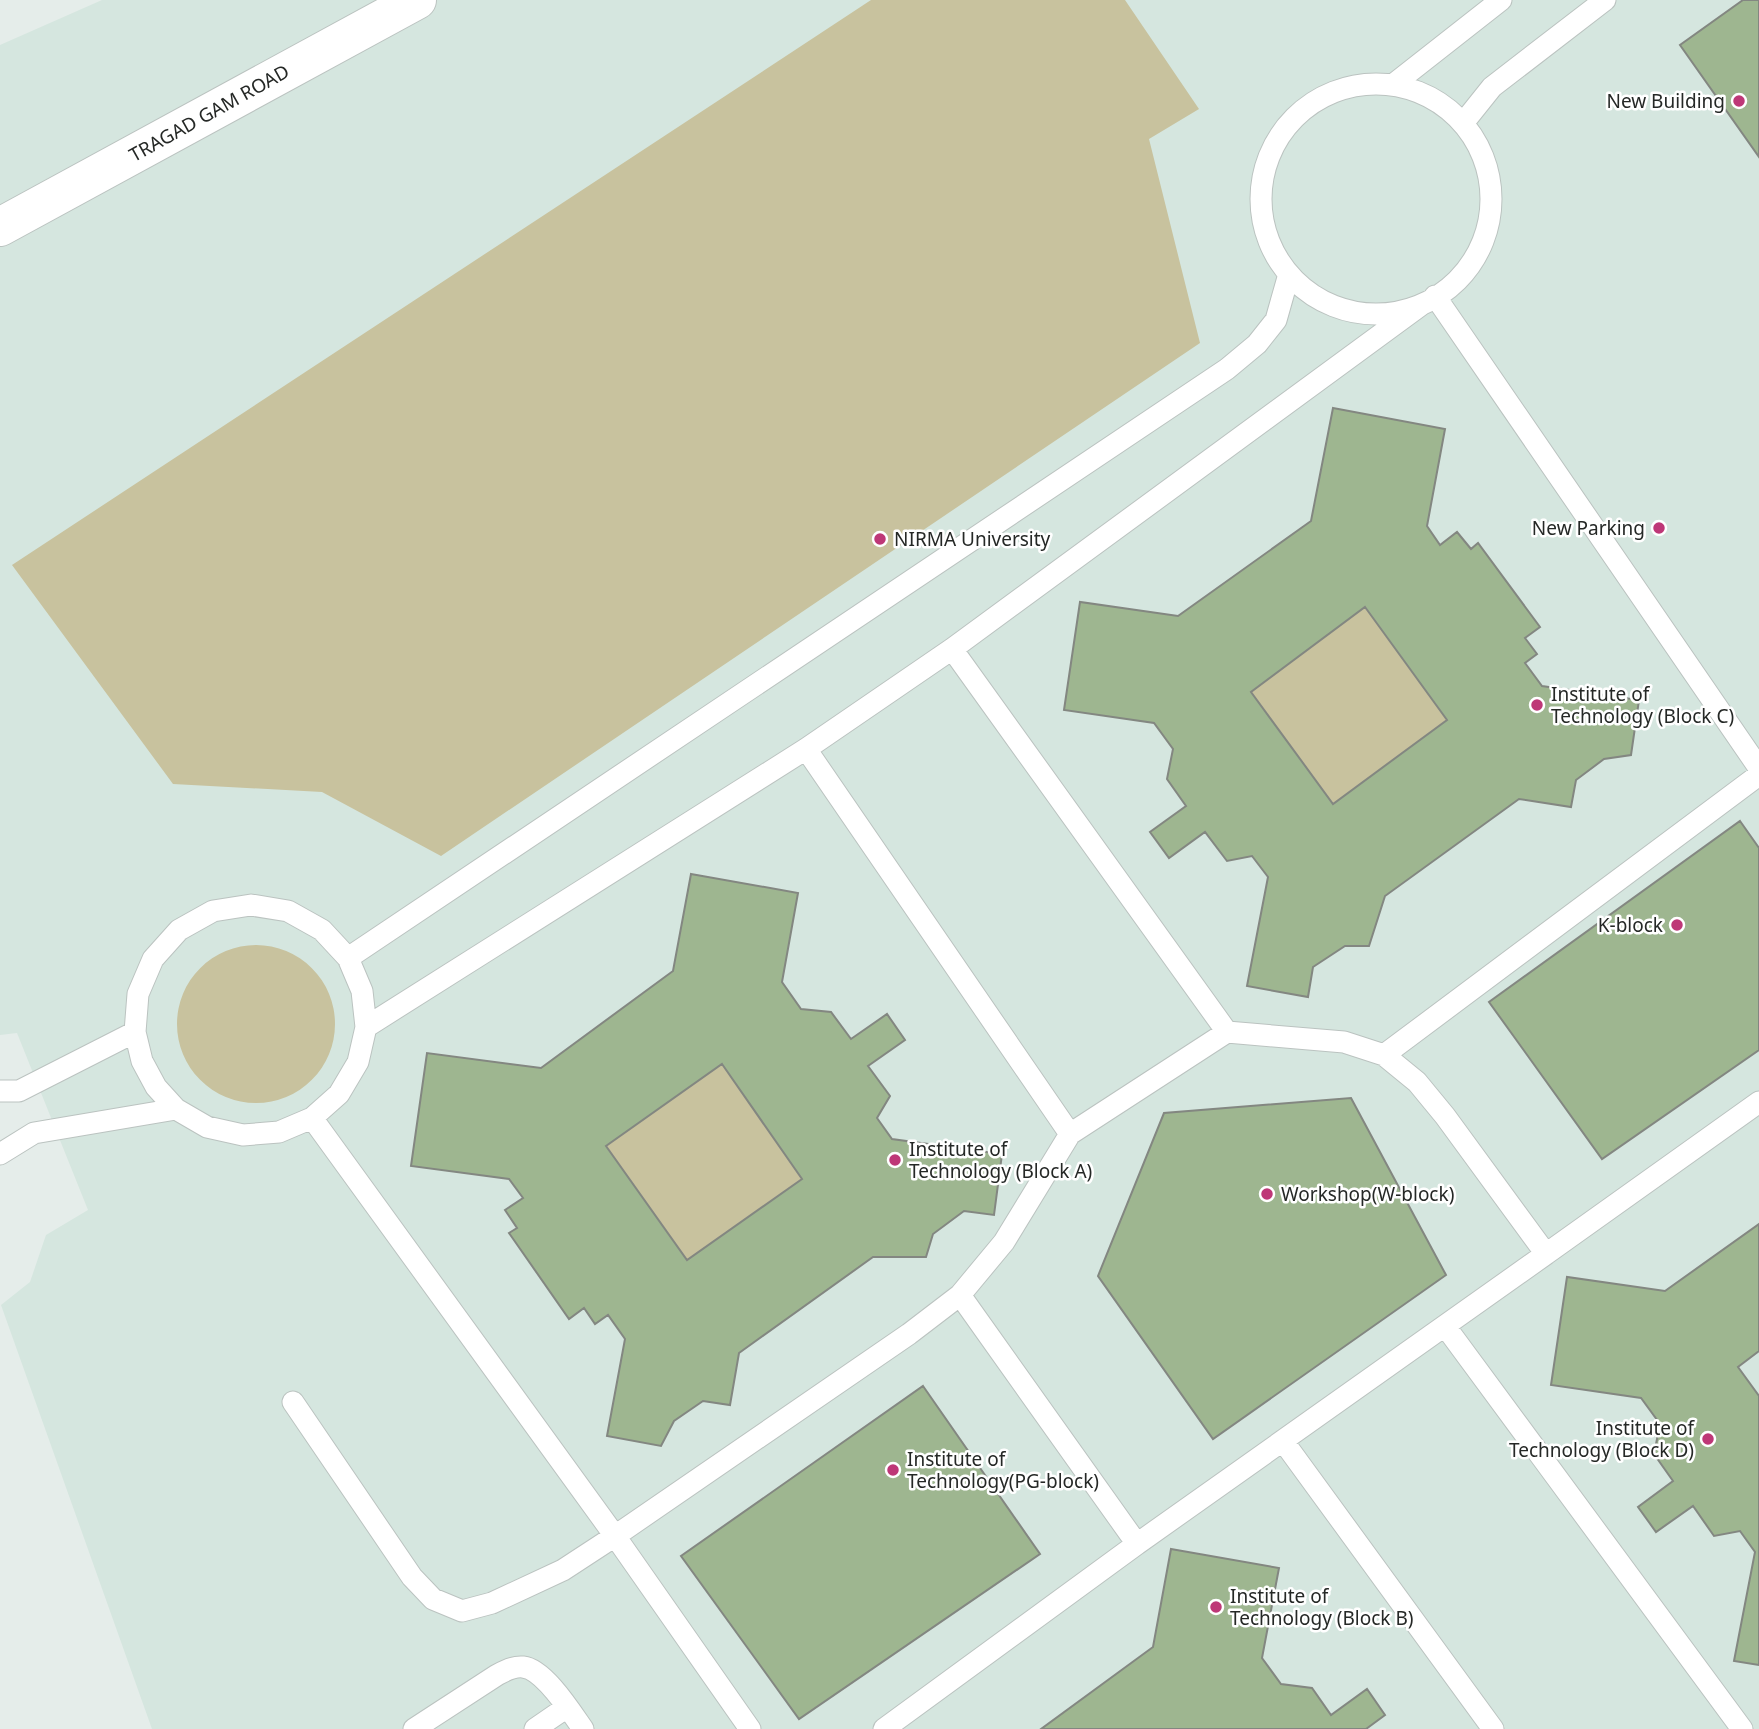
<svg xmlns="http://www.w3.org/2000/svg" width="1759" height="1729" font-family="'Noto Sans',sans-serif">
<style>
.built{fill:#d5e6df}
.green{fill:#c8c29e}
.building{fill:#9eb690;stroke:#838781;stroke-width:2;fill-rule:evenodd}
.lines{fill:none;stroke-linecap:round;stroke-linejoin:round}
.service-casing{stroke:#bbc3c0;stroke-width:23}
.minor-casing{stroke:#bbc3c0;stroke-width:40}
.service{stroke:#fff;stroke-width:21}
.minor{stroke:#fff;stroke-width:38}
.poi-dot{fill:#be3777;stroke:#fff;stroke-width:2.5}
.labels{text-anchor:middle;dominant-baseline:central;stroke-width:5;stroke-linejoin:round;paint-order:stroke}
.poi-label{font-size:19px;fill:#252826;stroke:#fff;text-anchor:start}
.street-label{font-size:19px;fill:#252826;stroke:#fff}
</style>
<rect width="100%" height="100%" fill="#e5edea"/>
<!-- built -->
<path class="built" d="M 102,0 L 1759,0 L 1759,1729 L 152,1729 L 1,1305 L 30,1282 L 46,1235 L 88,1210 L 17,1033 L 0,1035 L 0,45 Z"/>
<!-- green -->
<path class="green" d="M 871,0 L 1125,0 L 1199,109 L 1149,139 L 1200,343 L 441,856 L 322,792 L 173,784 L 12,565 Z
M 1365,607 L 1447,720 L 1333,804 L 1251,692 Z
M177 1024a79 79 0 1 1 158 0a79 79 0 1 1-158 0Z
M 722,1064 L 802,1179 L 687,1260 L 606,1146 Z"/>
<!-- building -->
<path class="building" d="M 1743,0 L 1759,0 L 1759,157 L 1680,45 Z
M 1333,408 L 1445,429 L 1427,526 L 1440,545 L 1457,532 L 1471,549 L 1478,543 L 1540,627 L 1525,638 L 1537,654 L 1525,663 L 1542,686 L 1639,700 L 1631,755 L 1604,759 L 1576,780 L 1571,807 L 1519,799 L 1385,896 L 1369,946 L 1345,946 L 1313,967 L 1308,997 L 1247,986 L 1268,877 L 1252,856 L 1227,861 L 1205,832 L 1169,858 L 1150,832 L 1186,806 L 1167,779 L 1173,749 L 1154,723 L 1064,710 L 1080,602 L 1178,616 L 1311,521 ZM 1365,607 L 1447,720 L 1333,804 L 1251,692 Z
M 1740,821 L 1759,848 L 1759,1050 L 1602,1159 L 1489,1002 Z
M 691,874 L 798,893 L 782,982 L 801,1009 L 831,1012 L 851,1039 L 887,1014 L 905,1040 L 868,1066 L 890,1096 L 877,1118 L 892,1139 L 1002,1154 L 994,1215 L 964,1211 L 933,1234 L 926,1257 L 873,1257 L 739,1353 L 730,1405 L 703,1401 L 674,1421 L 661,1446 L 607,1436 L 625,1339 L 608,1315 L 595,1324 L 584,1308 L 569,1319 L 509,1233 L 517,1228 L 505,1210 L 523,1198 L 509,1179 L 411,1166 L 427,1053 L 541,1068 L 673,971 ZM 722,1064 L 802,1179 L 687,1260 L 606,1146 Z
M 1351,1098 L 1446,1275 L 1213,1439 L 1098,1276 L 1164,1113 Z
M 1759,1224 L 1759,1351 L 1738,1367 L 1759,1396 L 1759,1665 L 1734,1661 L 1755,1552 L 1740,1531 L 1714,1536 L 1693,1506 L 1656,1532 L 1638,1507 L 1673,1481 L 1654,1454 L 1660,1424 L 1641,1398 L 1551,1385 L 1567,1277 L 1665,1291 Z
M 923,1386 L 1040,1554 L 799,1719 L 681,1556 Z
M 1171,1549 L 1279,1568 L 1262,1658 L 1281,1684 L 1312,1688 L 1331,1715 L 1367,1689 L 1385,1715 L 1366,1729 L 1041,1729 L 1153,1647 Z"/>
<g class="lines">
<!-- service casing -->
<g class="service-casing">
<path id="service" d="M 1394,84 L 1501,0
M1261 199a115 115 0 1 1 230 0a115 115 0 1 1-230 0Z
M 1464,122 L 1492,87 L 1605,0
M 1435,296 L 1759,768
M 952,649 L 1227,1032
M 806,749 L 1070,1134
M 348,958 L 1227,369 L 1257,344 L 1276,320 L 1289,274
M 366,1027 L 362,991 L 348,958 L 322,930 L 288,911 L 251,905 L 213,911 L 179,930 L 153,959 L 138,994 L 135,1032 L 142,1061 L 156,1087 L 176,1109 L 207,1127 L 243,1135 L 279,1132 L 312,1118 L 339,1094 L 358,1062 L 366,1027 L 806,749 L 952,649 L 1421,305
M 1384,1055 L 1759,775
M 0,1091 L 19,1091 L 135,1032
M 312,1118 L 615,1536 L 750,1729
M 0,1154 L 34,1133 L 176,1109
M 1546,1254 L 1759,1102
M 1445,1326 L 1742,1729
M 293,1402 L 412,1577 L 433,1599 L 462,1611 L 492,1603 L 563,1570 L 615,1536 L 909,1334 L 960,1295 L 1004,1242 L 1070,1134 L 1227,1032 L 1344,1042 L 1384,1055 L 1417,1082 L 1445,1116 L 1546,1254 L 1137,1544 L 960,1295
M 1283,1441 L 1493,1729
M 414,1729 L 497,1675 C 504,1671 514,1666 523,1667 C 544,1669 571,1712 583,1729
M 535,1729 L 567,1707
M 884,1729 L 1137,1544"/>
</g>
<!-- minor casing -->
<g class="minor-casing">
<path id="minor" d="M 0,227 L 417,0"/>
</g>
<!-- service -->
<use href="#service" class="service"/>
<!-- minor -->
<use href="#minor" class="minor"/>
</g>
<!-- markers -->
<g class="poi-dot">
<circle cx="1739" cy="101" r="7"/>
<circle cx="1659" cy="528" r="7"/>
<circle cx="880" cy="539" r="7"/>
<circle cx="1537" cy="705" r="7"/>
<circle cx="1677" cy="925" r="7"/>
<circle cx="895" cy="1160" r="7"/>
<circle cx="1267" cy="1194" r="7"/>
<circle cx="1708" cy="1439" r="7"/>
<circle cx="893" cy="1470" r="7"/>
<circle cx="1216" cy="1607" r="7"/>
</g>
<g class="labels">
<!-- poi labels -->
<g class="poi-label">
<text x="1725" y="101" text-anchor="end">New Building</text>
<text x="1645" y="528" text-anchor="end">New Parking</text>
<text x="894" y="539">NIRMA University</text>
<text x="1551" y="694">Institute of<tspan x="1551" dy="22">Technology (Block C)</tspan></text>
<text x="1663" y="925" text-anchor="end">K-block</text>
<text x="909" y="1149">Institute of<tspan x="909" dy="22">Technology (Block A)</tspan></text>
<text x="1281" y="1194">Workshop(W-block)</text>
<text x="1694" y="1428" text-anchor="end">Institute of<tspan x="1694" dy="22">Technology (Block D)</tspan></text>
<text x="907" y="1459">Institute of<tspan x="907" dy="22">Technology(PG-block)</tspan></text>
<text x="1230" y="1596">Institute of<tspan x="1230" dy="22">Technology (Block B)</tspan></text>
</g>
<!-- street labels -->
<g class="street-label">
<text transform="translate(209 113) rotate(-29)">TRAGAD GAM ROAD</text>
</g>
</g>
</svg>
